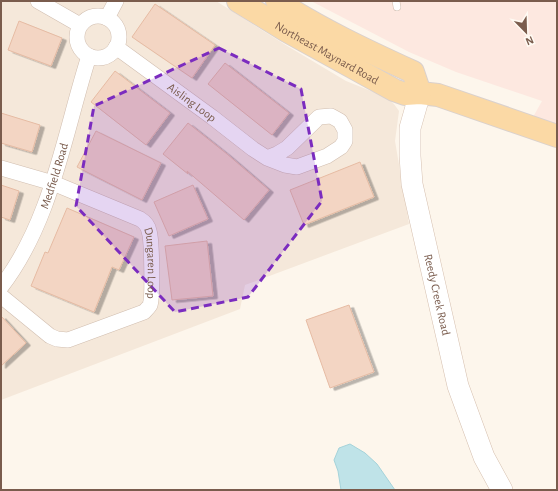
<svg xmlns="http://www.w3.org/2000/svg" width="558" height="491" font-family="'Alegreya Sans',sans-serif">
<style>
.residential{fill:#f5e8da}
.commercial{fill:#fde8e0}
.water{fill:#bfe3e8;stroke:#a5d3da}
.building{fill:#f3d5c3;stroke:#e6bba3;filter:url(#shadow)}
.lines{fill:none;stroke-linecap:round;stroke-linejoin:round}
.lane-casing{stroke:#d1beb0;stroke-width:8}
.street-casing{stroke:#d1beb0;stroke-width:16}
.secondary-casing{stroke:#d6c0b0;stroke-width:22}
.primary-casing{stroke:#dad1cd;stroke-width:24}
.lane{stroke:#fff;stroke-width:7}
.street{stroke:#fff;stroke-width:15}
.secondary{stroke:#fff;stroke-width:21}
.primary{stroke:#fbd9a5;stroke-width:22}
.marked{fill:#7b2cbf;fill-opacity:0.2;stroke:#7b2cbf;stroke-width:3;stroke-dasharray:8 5;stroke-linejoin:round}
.labels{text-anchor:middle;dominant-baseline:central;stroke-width:3;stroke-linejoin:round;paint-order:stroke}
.street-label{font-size:12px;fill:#7a5c4d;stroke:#fffaf3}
</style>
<defs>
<filter id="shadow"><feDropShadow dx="4.5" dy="2.5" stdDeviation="0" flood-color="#0004"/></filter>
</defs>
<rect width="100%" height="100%" fill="#fdf6ec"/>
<!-- residential -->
<path class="residential" d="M 1,1 L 216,1 L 284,44 L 346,81 L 386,97 L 394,104 L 399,111 L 395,141 L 409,224 L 245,285 L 240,309 L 1,400 Z"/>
<!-- commercial -->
<path class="commercial" d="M 311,1 L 557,1 L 557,136 L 528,126 L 542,101 L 456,72 L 409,52 Z"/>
<!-- water -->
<path class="water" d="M 350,444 L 365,453 L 377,464 L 395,490 L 341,490 L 338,471 L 334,460 L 339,448 Z"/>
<!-- building -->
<path class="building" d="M 155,4 L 215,45 L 192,78 L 132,37 Z
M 19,21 L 62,38 L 51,66 L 8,50 Z
M 225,63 L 289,113 L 272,135 L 208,84 Z
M 115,71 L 170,113 L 146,145 L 91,102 Z
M 1,113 L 40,125 L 32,152 L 1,143 Z
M 188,123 L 227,154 L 269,190 L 244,220 L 187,171 L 188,174 L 163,154 Z
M 96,131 L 161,163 L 142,200 L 77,167 Z
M 360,162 L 374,197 L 304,225 L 290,190 Z
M 1,185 L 19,191 L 10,220 L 1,217 Z
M 193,185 L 208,219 L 169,236 L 154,202 Z
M 67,208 L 134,237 L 119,270 L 112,267 L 94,312 L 31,286 L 45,252 L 48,253 Z
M 207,241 L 213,296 L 172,300 L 165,246 Z
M 349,305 L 374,372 L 330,388 L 306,320 Z
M 1,316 L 26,343 L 1,366 Z"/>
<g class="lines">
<!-- lane casing -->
<g class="lane-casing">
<path id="lane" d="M 396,1 L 397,7"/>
</g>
<!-- street casing -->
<g class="street-casing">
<g id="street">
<path d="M 38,1 L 80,25"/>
<circle cx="98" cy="37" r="21"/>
<path d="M 107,18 L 116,1"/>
<path id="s1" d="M 116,47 L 212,117 L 253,149 L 267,158 L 285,165 L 297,167 L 327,156 L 341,147 L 345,141 L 345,130 L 340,121 L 331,116 L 319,117 L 287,148 L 277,154 L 267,158"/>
<path id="s2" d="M 1,168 L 53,183 L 140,219 C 145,222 148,225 149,231 C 152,239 153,298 150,305 C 149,307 146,310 144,312 L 68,340 L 57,339 L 50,336 L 1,296"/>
<path id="s3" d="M 1,287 C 52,221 64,134 89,56"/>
</g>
</g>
<!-- secondary casing -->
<g class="secondary-casing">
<g id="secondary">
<path id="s4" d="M 420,93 L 410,128 L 410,156 L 412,184 L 458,386 L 484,457 L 502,490"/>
</g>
</g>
<!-- primary casing -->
<g class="primary-casing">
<g id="primary">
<path id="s5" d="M 238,1 L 287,31 L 394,90 L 405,94 L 420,93 L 438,95 L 557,136"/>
<path d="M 277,1 C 320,29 367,51 413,72 L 420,93"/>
</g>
</g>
<!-- lane -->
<use href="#lane" class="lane"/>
<!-- street -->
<use href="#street" class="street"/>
<!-- secondary -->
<use href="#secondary" class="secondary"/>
<!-- primary -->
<use href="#primary" class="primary"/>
</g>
<!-- marked area -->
<path class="marked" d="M 219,48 L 301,89 L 322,201 L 248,297 L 175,312 L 76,206 L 94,106 Z"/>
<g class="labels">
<!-- street labels -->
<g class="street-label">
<text stroke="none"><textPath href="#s5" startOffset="103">Northeast Maynard Road</textPath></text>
<text stroke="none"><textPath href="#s1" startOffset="94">Aisling Loop</textPath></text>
<text stroke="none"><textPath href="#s3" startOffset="124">Medfield Road</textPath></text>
<text stroke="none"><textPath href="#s2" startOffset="196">Dungaren Loop</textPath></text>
<text stroke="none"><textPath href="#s4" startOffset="206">Reedy Creek Road</textPath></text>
</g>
</g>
<!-- border -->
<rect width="558" height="491" fill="none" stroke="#7a5c4d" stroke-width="4"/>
<!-- north arrow -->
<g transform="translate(526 32) rotate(157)" stroke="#fffaf3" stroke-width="3" paint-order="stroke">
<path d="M0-3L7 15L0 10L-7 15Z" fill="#7a5c4d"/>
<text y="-6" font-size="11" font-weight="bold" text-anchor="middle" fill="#7a5c4d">N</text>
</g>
</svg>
